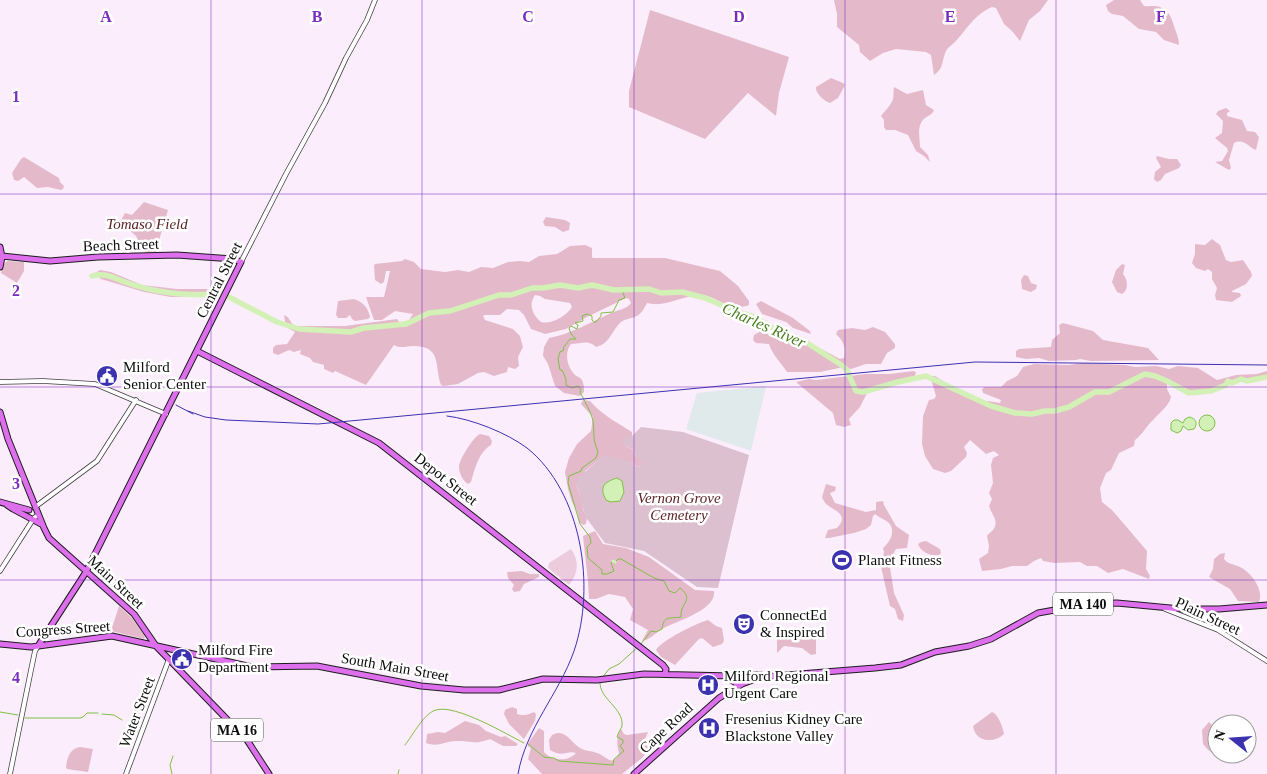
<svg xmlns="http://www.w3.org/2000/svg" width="1267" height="774" font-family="'Times New Roman',serif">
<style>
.industrial{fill:#e1eaea}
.green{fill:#e4baca;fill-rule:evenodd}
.cemetery{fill:#ddc0d0}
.pitch{fill:#eccbdc}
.water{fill:#d3f0b6;stroke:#7ec044}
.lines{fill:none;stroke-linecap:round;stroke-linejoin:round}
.stream{stroke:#7ec044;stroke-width:1}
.canal{stroke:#d3f0b6;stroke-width:3}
.river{stroke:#d3f0b6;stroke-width:5.5}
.minor-casing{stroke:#3f3f3f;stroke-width:5.5}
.major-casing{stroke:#1d1d1d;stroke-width:7}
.minor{stroke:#fff;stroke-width:4}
.major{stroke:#dd6fec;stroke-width:5}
.rail{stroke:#3c31af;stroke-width:1}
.grid{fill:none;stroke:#7b2cbf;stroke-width:1;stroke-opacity:0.55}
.labels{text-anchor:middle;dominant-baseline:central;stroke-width:5;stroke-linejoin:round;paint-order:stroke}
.shield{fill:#fff;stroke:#555;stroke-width:1}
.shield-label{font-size:14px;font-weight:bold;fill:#0c0c0c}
.park-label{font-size:15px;font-style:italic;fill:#5d2327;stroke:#fff}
.street-label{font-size:15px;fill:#0c0c0c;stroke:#fff}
.poi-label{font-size:15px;fill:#0c0c0c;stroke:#fff;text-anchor:start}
.water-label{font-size:16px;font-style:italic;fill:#487f1f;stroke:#fff}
.grid-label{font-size:16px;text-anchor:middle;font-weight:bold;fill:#7b2cbf;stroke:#fff;stroke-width:5;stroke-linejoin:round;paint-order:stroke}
</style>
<rect width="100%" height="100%" fill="#fcedfd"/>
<!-- industrial -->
<path class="industrial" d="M 766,386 L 751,451 L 686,429 L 697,393 Z"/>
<!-- green -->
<path class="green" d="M 834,0 L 1048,0 L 1040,11 L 1029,20 L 1020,41 L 1012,31 L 1004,24 L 996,8 L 992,7 C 974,15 967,29 955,42 C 952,45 948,47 946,51 C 942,59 944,69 934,75 L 931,55 L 926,52 L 896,49 L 883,53 L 870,61 L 860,52 L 859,45 L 837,27 L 837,14 Z
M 1114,0 L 1140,0 L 1144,6 C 1150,7 1155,5 1160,7 C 1171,12 1172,20 1175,29 C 1177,35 1179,38 1179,45 L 1164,40 L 1156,32 L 1139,29 L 1123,16 L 1112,14 L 1108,11 L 1106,5 Z
M 650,10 L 789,57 L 779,93 L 776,116 L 748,93 L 705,139 L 629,107 L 629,91 Z
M 831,78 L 843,83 L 845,85 L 838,98 L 830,103 C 824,101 815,93 816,87 Z
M 894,87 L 907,94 L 923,90 L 926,105 L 934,110 C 932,115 929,115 925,118 C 916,125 920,138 920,147 L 928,155 L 930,162 L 924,156 L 916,151 L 908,135 L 895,130 L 886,130 L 884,127 L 884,120 L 881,116 C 885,111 891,105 893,99 C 894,95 893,91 894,87 Z
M 1226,108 L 1230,111 L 1227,113 L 1227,116 L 1242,120 L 1247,131 L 1255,132 L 1259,137 L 1256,150 C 1248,147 1244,138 1234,143 L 1229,160 L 1231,168 L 1229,170 L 1215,162 L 1222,161 L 1228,151 L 1227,148 L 1215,138 L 1222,133 L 1223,121 L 1216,114 L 1218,111 Z
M 1157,156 L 1169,159 L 1177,159 L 1181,165 L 1179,168 L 1165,174 L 1161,180 L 1157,182 L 1154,179 L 1155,172 L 1161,167 L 1156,158 Z
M 24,157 L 59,178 L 60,182 L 64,186 L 63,189 L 61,190 L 48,187 L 37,188 L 24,177 L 18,181 L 14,180 L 12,173 L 21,159 Z
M 144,202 L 168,210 L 155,254 L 145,253 L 136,236 L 120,222 L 125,213 L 132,215 Z
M 546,217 L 565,220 L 570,223 L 569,230 L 563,232 L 555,227 L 545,226 L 543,222 Z
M 1212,239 L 1220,245 L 1226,260 L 1231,262 L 1243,260 L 1251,272 L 1252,276 L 1246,284 L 1232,291 L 1232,292 L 1240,293 L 1241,296 L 1232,302 L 1216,300 L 1215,295 L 1217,288 L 1212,279 L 1212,272 L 1208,269 L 1205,271 L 1196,268 L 1192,263 L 1195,254 L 1195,244 L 1205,245 Z
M 585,245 L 592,248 L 592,257 L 593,258 L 665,258 L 720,271 L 738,286 L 749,301 L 749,305 C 727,313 717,295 701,295 C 682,295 666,308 647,303 C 637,324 629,314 619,324 C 611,333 609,344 596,347 C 588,339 581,344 571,344 C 564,353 567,367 575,375 C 579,378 579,376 582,380 C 584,384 584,388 584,392 L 580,396 L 564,393 L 555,386 L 548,364 L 543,356 L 544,347 L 549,338 C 573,333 589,323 611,313 C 618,310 627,309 631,303 L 629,299 L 626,298 L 585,318 L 566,329 L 545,334 L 531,329 L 524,315 L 519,310 L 507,309 L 500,315 L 485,315 L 483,316 L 485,320 L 513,329 L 520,336 L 523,347 L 518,357 L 519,366 L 515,369 L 508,367 L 507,372 L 494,376 L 484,372 L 478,373 L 458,384 L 444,386 L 441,385 C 434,367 443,346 413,346 C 406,346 401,349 394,345 L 366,385 L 335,371 L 333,373 L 324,369 L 324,365 L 313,362 L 310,358 L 300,354 L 301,350 L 294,352 L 289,350 L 278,355 L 273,353 L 273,348 L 276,345 L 287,344 L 295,332 L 286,327 L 284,315 C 290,317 290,324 296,326 L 345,326 L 397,319 L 400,323 L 409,320 L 413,314 L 395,311 L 382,320 L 374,320 L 366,297 L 384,297 L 390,271 L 386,271 L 384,282 L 381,284 L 375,280 L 374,266 L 375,264 L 402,261 L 405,259 L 414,262 L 421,269 L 445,272 L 458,270 L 469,272 L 481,267 L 493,268 L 508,262 L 520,261 L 529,262 L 539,256 L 557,254 L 570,246 ZM 535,295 L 540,296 L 545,299 L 570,303 L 572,307 C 567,315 552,325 541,322 C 533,315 528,305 535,295 Z
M 7,261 L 24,262 L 24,271 L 17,283 L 1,273 L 4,264 Z
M 1122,264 L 1125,265 L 1123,274 C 1128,280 1129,290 1122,294 L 1117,292 L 1112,282 L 1116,270 Z
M 100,270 L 111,272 L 142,285 L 177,289 L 211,289 L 213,293 L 223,292 L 220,296 L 171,297 L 144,292 L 101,279 L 95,273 Z
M 1024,275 L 1028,276 L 1031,283 L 1037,285 L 1036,289 L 1031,292 L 1022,289 L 1021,280 Z
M 354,299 C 363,302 368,307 370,317 L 368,319 L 355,321 L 352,319 L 350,315 L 346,318 L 338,318 L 336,315 L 338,301 Z
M 761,301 L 793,318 L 810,331 L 811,334 L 793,328 L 786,322 L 762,314 L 756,304 Z
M 1063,323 L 1093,331 L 1103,340 L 1148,348 L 1159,360 L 1091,361 L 1080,359 L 1076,360 L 1049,361 L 1039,358 L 1026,359 L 1016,357 L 1016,351 L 1019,349 L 1051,347 L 1052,340 L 1060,333 L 1059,325 Z
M 873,327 L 885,332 L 895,344 L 895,348 L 887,353 L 881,364 L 866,364 L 851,369 L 844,367 L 820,372 L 787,372 C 781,363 772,354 769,344 L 756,343 L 753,340 L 754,335 L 761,331 L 792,342 L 796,341 L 799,337 L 840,359 L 844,358 C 846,347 844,342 836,334 L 838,330 L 852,328 L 865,330 Z
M 1082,363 L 1125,365 L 1135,367 L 1156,366 L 1169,369 L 1178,366 L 1198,368 L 1217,380 L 1236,375 L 1257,374 L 1267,371 L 1267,379 L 1238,380 L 1215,388 L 1194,393 L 1167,384 L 1167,389 L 1171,397 C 1169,406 1160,412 1154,419 C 1146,426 1144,433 1135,440 L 1134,446 L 1119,453 L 1111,470 L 1106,473 L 1100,488 L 1102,502 L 1112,510 L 1147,551 L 1146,569 L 1150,576 L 1149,579 L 1123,569 L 1108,573 L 1097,566 L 1087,566 L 1080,562 L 1054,563 L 1043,561 L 1041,558 L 1034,561 L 1027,566 L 1012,566 L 1001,569 L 982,571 L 979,559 L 988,553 L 989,546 L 987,536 C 988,534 991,532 993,530 C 1000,521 991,514 989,506 L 992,499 L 989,493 L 993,483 L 991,465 L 993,458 L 999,455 L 994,451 L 986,454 L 970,440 L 964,447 L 967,453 L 966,457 L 951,471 L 945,473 L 933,469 L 925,456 L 922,444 L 923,416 L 929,400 L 934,399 L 936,396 L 930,376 L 935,376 L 952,387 L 984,402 L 988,401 L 1000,403 L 1001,400 L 983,393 L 982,389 L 985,387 L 1001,387 L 1007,381 L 1017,376 L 1023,367 L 1034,364 L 1069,365 Z
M 913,371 L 916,372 L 915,376 L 892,381 L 868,391 L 860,407 L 849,419 L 851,425 L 844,427 L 836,425 L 833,413 L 796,382 L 809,379 L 816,380 L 866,374 L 890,374 Z
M 583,400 L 590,401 C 602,415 618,423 632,432 L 632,436 L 626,436 L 625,446 L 632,449 L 635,455 L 643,462 L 641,466 L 638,467 L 630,462 L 601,458 L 585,471 L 576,486 L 579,491 L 583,510 L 587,517 L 586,524 L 583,525 L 579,522 L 577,511 L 572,502 L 568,489 L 565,472 L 569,458 L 577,444 L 591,431 L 593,417 L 581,404 Z
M 480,434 L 489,436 L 492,441 L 491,445 C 478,453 475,469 471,482 L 468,484 C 463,481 459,473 459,467 C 459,460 473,437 480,434 Z
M 826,484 L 836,487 L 835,491 L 830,493 L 835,503 L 866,512 L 876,510 L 876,502 L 883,501 L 884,505 L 896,526 L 909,535 L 907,548 L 896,549 L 889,561 L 894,593 L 904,615 L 903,621 L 898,619 L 895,609 L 890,606 L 881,567 L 884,552 L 883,548 C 890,542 896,531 889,523 C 885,519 879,518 875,514 L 873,516 L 871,525 L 866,529 L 854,533 L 829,538 L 825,538 L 828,530 L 837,528 C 850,514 834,511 826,504 C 824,502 823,499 822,497 Z
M 595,531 L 603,544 L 626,548 L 649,557 L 695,590 L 714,591 C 717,610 676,621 662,629 C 655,633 650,640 642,641 L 648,630 L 630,620 L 633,609 L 625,597 L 609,594 L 596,599 L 589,599 L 588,582 L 583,536 Z
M 926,541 L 940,549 L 941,553 L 939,555 C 931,557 921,552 918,544 L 921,542 Z
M 1225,553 L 1224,559 C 1229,565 1235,564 1242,568 C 1252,574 1264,590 1259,602 L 1238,601 L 1230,589 L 1209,577 L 1213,569 L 1214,559 L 1220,554 Z
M 522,571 L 530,574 L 539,574 L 539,577 L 524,584 L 520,591 L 514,592 L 512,589 L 514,585 L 508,578 L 507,572 Z
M 119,606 L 131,617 L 145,636 L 144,639 L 111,631 Z
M 708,620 L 716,626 L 722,628 L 724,641 L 722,644 L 713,647 L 702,638 L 699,639 L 675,665 L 661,657 L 656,650 C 662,640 697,623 708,620 Z
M 811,627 L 816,632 L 816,654 L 811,655 L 802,648 L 784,646 L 777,653 L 777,640 L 778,637 C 791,637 806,643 811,627 Z
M 512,707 L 517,709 L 517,714 C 525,716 527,715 534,712 L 536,714 L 535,721 L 524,739 L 509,724 L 504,714 L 505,710 Z
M 992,712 C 998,714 1003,727 1004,734 C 994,744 975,742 973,726 Z
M 465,721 L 479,725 L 486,731 L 501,737 L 505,736 L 518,744 L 516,746 L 503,746 L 490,739 C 473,745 474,741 458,741 C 447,740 438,748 426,743 L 427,734 L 438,732 L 445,733 Z
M 1209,722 C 1217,728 1217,744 1217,754 L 1231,754 L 1232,757 C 1219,759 1210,753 1203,744 L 1202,730 Z
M 539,728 L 544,731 L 544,752 C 552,761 568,762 576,753 C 567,750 563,758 550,750 L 549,740 L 552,735 C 566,727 571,744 582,749 C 586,751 592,751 597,753 C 607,756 612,768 619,753 C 617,745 616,737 621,729 L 624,734 L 627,735 L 648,732 L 645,739 L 649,749 L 642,758 L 622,774 L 542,774 L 528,759 L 531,748 L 528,746 L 528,743 Z
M 80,747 L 93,749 L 88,772 L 67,769 L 66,767 C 67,758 70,748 80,747 Z"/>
<!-- cemetery -->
<path class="cemetery" d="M 641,427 L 683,432 L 749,455 L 718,588 L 697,587 L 644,551 L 605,543 L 587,519 L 581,504 L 579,491 L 576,486 L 578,478 L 604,455 L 630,462 L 638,467 L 641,466 L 642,462 L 635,455 L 632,449 L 625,446 L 622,442 L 624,436 L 632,436 Z"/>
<!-- pitch -->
<path class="pitch" d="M 571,549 C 580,561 578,574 569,585 L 548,568 L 549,563 Z"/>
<!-- water -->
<path class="water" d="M1199 423a8 8 0 1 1 16 0a8 8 0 1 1-16 0Z
M 1189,417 C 1196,418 1198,424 1194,429 L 1188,430 L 1183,426 L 1181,431 L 1177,433 L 1171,430 L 1171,423 L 1174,420 L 1178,420 L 1183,423 L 1185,419 Z
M 617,478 L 622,481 L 624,492 L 620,501 L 611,502 L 606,500 C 599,487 604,482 617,478 Z"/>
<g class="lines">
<!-- stream -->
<path class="stream" d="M 613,561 L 611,563 L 614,571 L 607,574 L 602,574 L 602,570 L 588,558 L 587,547 L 591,543 L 590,537 L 580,524 L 568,483 L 569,476 L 581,471 L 582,468 L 596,458 L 598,452 C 592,437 595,435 593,421 C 592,414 583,398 580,392 L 581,390 L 578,386 L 572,388 L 566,385 L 566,379 L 562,370 L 560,370 L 558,359 L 560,352 L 564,350 L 563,348 L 570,339 L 576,339 L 571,334 L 569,328 L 571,326 L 577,329 L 578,325 L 575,323 L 583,321 L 582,316 L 587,314 L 592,316 L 592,320 L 594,322 L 596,322 L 601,316 L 601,313 L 613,312 L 619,300 L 625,298 L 623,293 L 626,290
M 615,562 L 618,559 L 621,559 L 654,578 L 664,581 L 669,591 L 675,593 L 680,588 C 691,597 686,600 682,609 C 681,612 681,614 681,617 C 669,619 664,615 662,629 L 656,632 L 651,631 L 641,644
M 602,678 L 609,669 L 619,664 L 638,647
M 0,712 L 18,715
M 102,714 L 114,715 L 122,720
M 25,718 L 80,718 L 83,717 L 87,713 L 98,713
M 127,724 L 138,732
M 528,744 L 544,757 L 554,758 L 559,761 L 613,765 L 614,759 L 624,751 L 620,746 L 623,743 L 623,740 L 617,737 C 618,733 621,729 622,726 C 624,708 599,699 600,682
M 405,745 C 413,735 424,713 436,710 C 456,704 506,734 524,743
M 172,774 L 170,765 L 173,756
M 398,774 L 399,770"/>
<!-- canal -->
<path class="canal" d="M 613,561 L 615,562"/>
<!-- river -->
<path class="river" d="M 92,276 C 104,272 114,278 125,282 C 157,294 188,296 222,294
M 229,297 L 277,322 L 299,329 L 351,332 L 364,328 L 406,324 L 429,313 L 450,311 L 499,295 L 511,295 L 532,288 L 543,288 L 560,285 L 578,288 L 592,285 L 614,290 L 649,289 L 661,293 L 682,292 L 705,298 L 740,313 L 755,317 L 769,326 L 804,341 L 840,364 L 847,370 L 856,391 L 863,392 L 898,382 L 926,376 L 991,406 L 1015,413 L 1032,414 L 1045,411 L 1055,411 L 1069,407 L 1095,392 L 1109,392 L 1145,374 L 1155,376 L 1167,381 L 1189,393 L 1211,391 L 1226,385 L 1228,381 L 1232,383 L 1241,379 L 1247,381 L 1267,377"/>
<!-- minor casing -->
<g class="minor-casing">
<path id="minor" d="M 241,262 L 286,174 L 325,103 L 346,58 L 367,20 L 375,0
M 0,382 L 43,381 L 95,384 L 166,414
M 35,507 L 97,461 L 136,400
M 0,571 L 34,518 L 38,515
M 1165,609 L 1218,630 L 1267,661
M 10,774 L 31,670 L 35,651 L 38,646
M 126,774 L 169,659"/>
</g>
<!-- major casing -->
<g class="major-casing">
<path id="major" d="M 0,247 L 2,257 L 0,267
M 2,256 L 50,261 L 98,257 L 177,255 L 233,259 L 241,262 L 86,572 L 38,646
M 197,351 L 379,443 L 663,665 L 666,669 L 665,674
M 0,412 L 8,439 L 44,528 L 49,538 L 134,614 L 156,646 L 247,740 L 269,774
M 0,502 L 29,510
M 7,505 L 13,509 L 41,524
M 0,644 L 31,647 L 112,636 L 252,667 L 317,666 L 421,686 L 464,690 L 499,690 L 543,679 L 597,680 L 644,674 L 733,676 L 739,678 L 740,685
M 734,675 L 761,675
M 725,677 L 740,685
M 634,774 L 719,698 L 742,684 L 761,677 L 875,668 L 901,665 L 935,652 L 969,646 L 991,639 L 1038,613 L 1088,604 L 1117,603 L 1181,609 L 1219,609 L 1267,605"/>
</g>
<!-- minor -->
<use href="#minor" class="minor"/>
<!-- major -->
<use href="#major" class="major"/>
<!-- rail -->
<path class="rail" d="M 176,405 L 193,414
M 188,411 L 205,417 L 226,420 L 318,424 L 975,362 L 1267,365
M 447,416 C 472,419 507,433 527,448 C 582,492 596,587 574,651 C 559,694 526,728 518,774"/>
</g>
<!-- grid -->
<path class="grid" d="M 211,0 L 211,774M 422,0 L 422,774M 634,0 L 634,774M 845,0 L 845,774M 1056,0 L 1056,774M 0,194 L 1267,194M 0,387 L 1267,387M 0,580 L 1267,580"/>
<!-- icons -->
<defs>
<g id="civic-disc" transform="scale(1.125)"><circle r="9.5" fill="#3c31af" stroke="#fff"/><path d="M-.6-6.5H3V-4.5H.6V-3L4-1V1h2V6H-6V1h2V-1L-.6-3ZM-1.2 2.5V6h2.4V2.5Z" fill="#fff"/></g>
<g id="stadium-disc" transform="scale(1.125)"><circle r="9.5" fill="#3c31af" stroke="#fff"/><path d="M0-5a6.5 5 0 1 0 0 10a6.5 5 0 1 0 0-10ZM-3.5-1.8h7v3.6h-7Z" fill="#fff"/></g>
<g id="theatre-disc" transform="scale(1.125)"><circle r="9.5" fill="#3c31af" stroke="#fff"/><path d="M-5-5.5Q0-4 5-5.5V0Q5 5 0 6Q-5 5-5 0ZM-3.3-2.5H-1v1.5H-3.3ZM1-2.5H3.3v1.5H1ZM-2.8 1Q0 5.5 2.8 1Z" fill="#fff"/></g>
<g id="hospital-disc" transform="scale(1.125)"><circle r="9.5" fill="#3c31af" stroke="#fff"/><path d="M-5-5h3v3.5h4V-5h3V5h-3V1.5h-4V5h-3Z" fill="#fff"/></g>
</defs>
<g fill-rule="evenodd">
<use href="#civic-disc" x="107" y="376"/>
<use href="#stadium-disc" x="842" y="560"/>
<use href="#theatre-disc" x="744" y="624"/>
<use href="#civic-disc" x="182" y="659"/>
<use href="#hospital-disc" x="708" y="685"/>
<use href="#hospital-disc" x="709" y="728"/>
</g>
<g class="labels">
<!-- shield labels -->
<g class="shield">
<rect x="1053" y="592.5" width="60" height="23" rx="4"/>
<rect x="211" y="718.5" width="52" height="23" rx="4"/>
</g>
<g class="shield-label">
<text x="1083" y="604">MA 140</text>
<text x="237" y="730">MA 16</text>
</g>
<!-- park labels -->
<g class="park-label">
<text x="147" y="224">Tomaso Field</text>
<text x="679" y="498">Vernon Grove<tspan x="679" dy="17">Cemetery</tspan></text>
</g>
<!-- street labels -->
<g class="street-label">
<text transform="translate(121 245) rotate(-2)">Beach Street</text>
<text transform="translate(219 280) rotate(-63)">Central Street</text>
<text transform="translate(446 479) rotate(38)">Depot Street</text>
<text transform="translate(116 582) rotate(43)">Main Street</text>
<text transform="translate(1208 616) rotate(25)">Plain Street</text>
<text transform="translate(63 629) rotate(-4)">Congress Street</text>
<text transform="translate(395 667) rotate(10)">South Main Street</text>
<text transform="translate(137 712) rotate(-69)">Water Street</text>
<text transform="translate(666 728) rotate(-43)">Cape Road</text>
</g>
<!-- poi labels -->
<g class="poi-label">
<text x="123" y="367">Milford<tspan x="123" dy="17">Senior Center</tspan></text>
<text x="858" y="560">Planet Fitness</text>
<text x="760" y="615">ConnectEd<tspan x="760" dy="17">&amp; Inspired</tspan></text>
<text x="198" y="650">Milford Fire<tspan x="198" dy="17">Department</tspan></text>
<text x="724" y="676">Milford Regional<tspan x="724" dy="17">Urgent Care</tspan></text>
<text x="725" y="719">Fresenius Kidney Care<tspan x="725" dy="17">Blackstone Valley</tspan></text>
</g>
<!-- water labels -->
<g class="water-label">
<text transform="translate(764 325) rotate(24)">Charles River</text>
</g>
</g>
<g class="grid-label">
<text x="106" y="22">A</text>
<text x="317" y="22">B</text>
<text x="528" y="22">C</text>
<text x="739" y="22">D</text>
<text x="950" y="22">E</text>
<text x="1161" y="22">F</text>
<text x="16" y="102">1</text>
<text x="16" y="296">2</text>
<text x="16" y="489">3</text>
<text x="16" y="683">4</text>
</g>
<!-- north arrow -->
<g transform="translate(1232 739) rotate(287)"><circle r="24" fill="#ffffff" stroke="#9e9e9e"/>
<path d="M0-4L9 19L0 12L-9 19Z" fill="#3c31af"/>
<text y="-8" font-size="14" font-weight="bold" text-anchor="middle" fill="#0c0c0c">N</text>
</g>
</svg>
